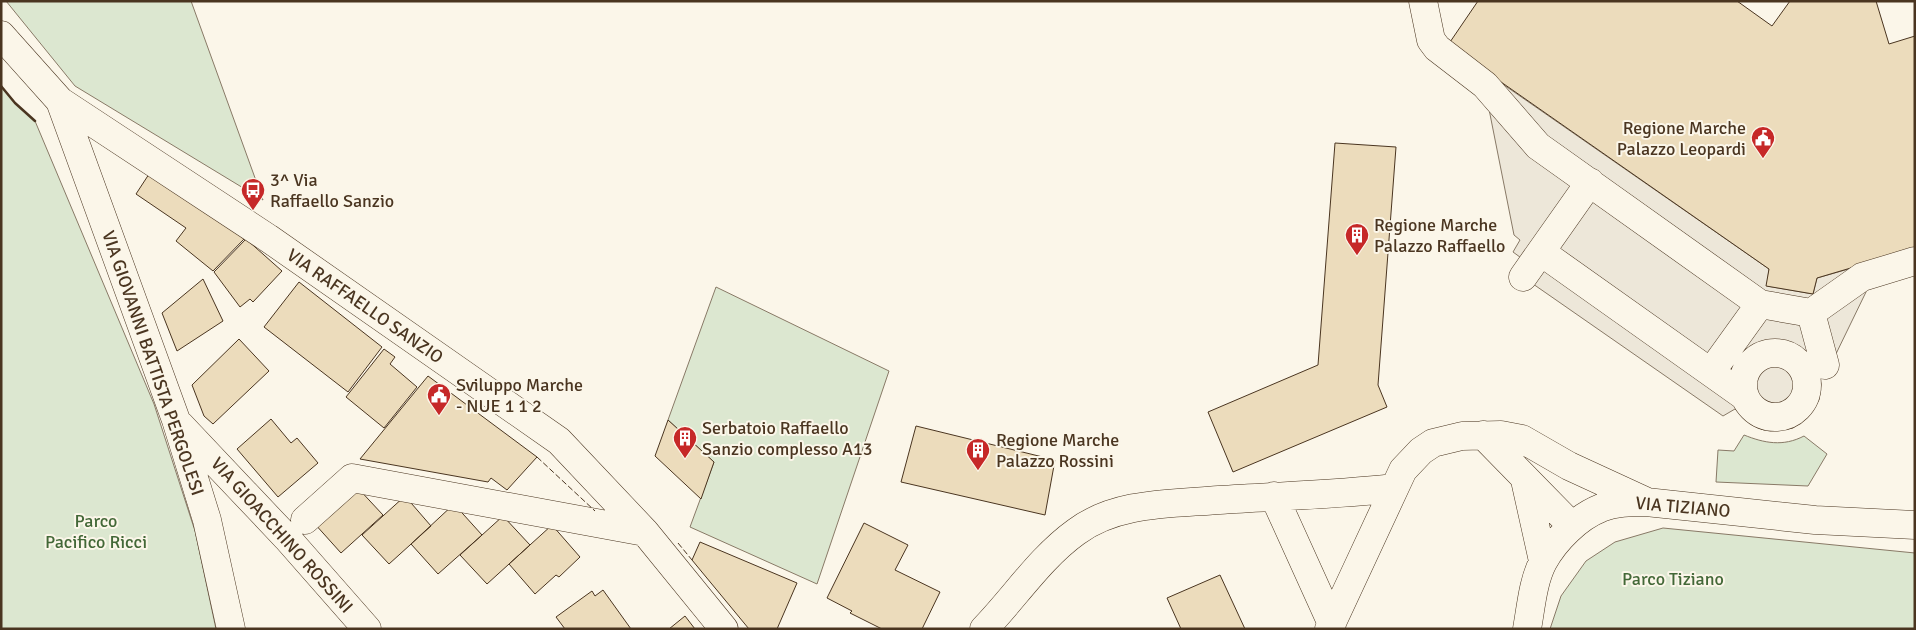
<svg xmlns="http://www.w3.org/2000/svg" width="1916" height="630" font-family="Signika,sans-serif">
<style>
.green{fill:#dce7d0;stroke:#887966}
.parking{fill:#ede7d9;stroke:#887966}
.building{fill:#ecdcbc;stroke:#4a3520}
.lines{fill:none;stroke-linecap:round;stroke-linejoin:round}
.minor-casing{stroke:#4a3520;stroke-width:29}
.minor{stroke:#fbf6e9;stroke-width:28}
.fence{stroke:#4a3520;stroke-width:1;stroke-dasharray:6 2.5;stroke-linecap:butt}
.wall{stroke:#4a3520;stroke-width:2.5}
.labels{text-anchor:middle;dominant-baseline:central;stroke-width:4;stroke-linejoin:round;paint-order:stroke}
.poi-label{font-size:18px;fill:#4a3520;stroke:#fbf6e9;text-anchor:start}
.street-label{font-size:18px;fill:#4a3520;stroke:#fbf6e9}
.park-label{font-size:18px;fill:#436837;stroke:#fbf6e9}
</style>
<rect width="100%" height="100%" fill="#fbf6e9"/>
<!-- green -->
<path class="green" d="M 6,1 L 191,1 L 263,200 L 75,86 Z
M 1,86 L 15,103 L 35,121 L 154,404 L 195,531 L 216,629 L 1,629 Z
M 716,287 L 889,371 L 817,584 L 690,527 L 714,462 L 668,420 Z
M 1744,435 C 1764,443 1783,447 1804,436 L 1827,454 L 1808,486 L 1716,482 L 1718,450 L 1734,451 Z
M 1663,528 L 1915,553 L 1915,629 L 1550,629 L 1561,596 L 1586,561 L 1615,542 Z"/>
<!-- parking -->
<path class="parking" d="M 1481,69 L 1769,269 L 1767,286 L 1813,294 L 1817,278 L 1859,266 L 1866,292 L 1833,360 L 1818,368 L 1821,384 L 1819,400 L 1810,414 L 1793,428 L 1780,430 L 1764,430 L 1752,425 L 1735,409 L 1723,416 L 1523,277 L 1524,260 L 1513,252 L 1520,240 L 1514,235 Z"/>
<!-- building -->
<path class="building" d="M 1478,1 L 1737,1 L 1772,26 L 1790,1 L 1876,1 L 1889,44 L 1915,36 L 1915,249 L 1817,278 L 1813,294 L 1766,286 L 1769,269 L 1448,45 Z
M 1335,143 L 1396,147 L 1378,385 L 1387,407 L 1233,472 L 1208,412 L 1318,365 Z
M 151,171 L 204,206 L 244,239 L 213,271 L 176,241 L 186,228 L 136,194 Z
M 246,239 L 282,271 L 253,302 L 250,299 L 240,307 L 214,272 Z
M 203,279 L 223,321 L 177,351 L 162,313 Z
M 299,282 L 382,347 L 348,392 L 264,327 Z
M 239,339 L 269,371 L 213,424 L 204,416 L 192,385 Z
M 384,349 L 395,357 L 390,364 L 417,387 L 384,428 L 346,397 Z
M 428,376 L 537,457 L 507,490 L 491,478 L 488,482 L 360,459 Z
M 271,419 L 291,443 L 297,438 L 318,463 L 278,497 L 237,449 Z
M 668,420 L 714,462 L 701,499 L 655,456 Z
M 916,426 L 1055,460 L 1045,515 L 901,482 Z
M 356,486 L 383,515 L 341,553 L 314,523 Z
M 405,496 L 431,526 L 389,564 L 362,535 Z
M 454,504 L 482,535 L 438,574 L 411,544 Z
M 503,516 L 530,545 L 487,584 L 460,555 Z
M 864,523 L 908,545 L 895,570 L 940,592 L 922,629 L 882,629 L 850,613 L 852,611 L 827,598 Z
M 552,525 L 580,557 L 559,577 L 556,575 L 535,594 L 509,564 Z
M 700,542 L 797,583 L 777,629 L 749,629 L 692,560 Z
M 1220,575 L 1245,629 L 1181,629 L 1167,598 Z
M 603,590 L 631,629 L 565,629 L 556,617 L 592,591 L 595,596 Z
M 685,616 L 695,629 L 669,629 Z"/>
<g class="lines">
<!-- minor casing -->
<g class="minor-casing">
<path id="minor" d="M 1423,1 L 1431,40 L 1437,48 L 1485,85 L 1538,146 L 1760,304 L 1811,313 L 1862,277 L 1915,261
M 1,35 L 60,101 L 268,238 L 559,441 L 645,532 L 724,629
M 60,101 L 176,420 L 207,520 L 231,629
M 1541,252 L 1744,396
M 1523,277 L 1590,182
M 1811,313 L 1825,365
M1743 385a32 32 0 1 1 64 0a32 32 0 1 1-64 0Z
M 1711,372 L 1760,304
M 180,425 L 287,538 L 367,629
M 1483,435 L 1572,526
M 1525,480 L 1543,561
M 1274,496 L 1332,624
M 305,520 L 352,478 L 645,532
M 984,629 C 1015,597 1040,558 1076,532 C 1116,502 1170,504 1219,500 C 1277,496 1335,495 1394,488
M 1329,629 L 1403,470 L 1421,451 L 1433,443 L 1462,436 L 1501,435 L 1522,439 L 1569,466 L 1645,501
M 1527,629 C 1531,607 1533,581 1543,562 C 1555,540 1578,517 1601,508 C 1615,502 1631,502 1646,502 L 1815,520 L 1915,525"/>
</g>
<!-- minor -->
<use href="#minor" class="minor"/>
<!-- fence -->
<path class="fence" d="M 537,457 L 595,511
M 678,543 L 692,560"/>
<!-- wall -->
<path class="wall" d="M 1,86 L 15,103 L 35,121"/>
</g>
<!-- icons -->
<defs>
<g id="civic-pin" transform="scale(1.25)"><path d="M0 17L-7.5 6A9.5 9.5 0 1 1 7.5 6Z" fill="#c62828" stroke="#fbf6e9"/><path d="M-.6-6.5H3V-4.5H.6V-3L4-1V1h2V6H-6V1h2V-1L-.6-3ZM-1.2 2.5V6h2.4V2.5Z" fill="#fff"/></g>
<g id="bus-pin" transform="scale(1.25)"><path d="M0 17L-7.5 6A9.5 9.5 0 1 1 7.5 6Z" fill="#c62828" stroke="#fbf6e9"/><path d="M-5-6H5V4H4V6H2V4H-2V6H-4V4H-5ZM-3.5-4V0h7V-4ZM-3.5 1.2v1.5H-2V1.2ZM2 1.2v1.5H3.5V1.2Z" fill="#fff"/></g>
<g id="building-pin" transform="scale(1.25)"><path d="M0 17L-7.5 6A9.5 9.5 0 1 1 7.5 6Z" fill="#c62828" stroke="#fbf6e9"/><path d="M-4-6H4V6H1V3H-1V6H-4ZM-2.5-4.3h1.7v1.8h-1.7ZM.8-4.3h1.7v1.8H.8ZM-2.5-1h1.7V.8h-1.7ZM.8-1h1.7V.8H.8Z" fill="#fff"/></g>
</defs>
<g fill-rule="evenodd">
<use href="#civic-pin" x="1763" y="138"/>
<use href="#bus-pin" x="253" y="190"/>
<use href="#building-pin" x="1357" y="235"/>
<use href="#civic-pin" x="439" y="395"/>
<use href="#building-pin" x="685" y="438"/>
<use href="#building-pin" x="978" y="450"/>
</g>
<g class="labels">
<!-- poi labels -->
<g class="poi-label">
<text x="1746" y="128" text-anchor="end">Regione Marche<tspan x="1746" dy="21">Palazzo Leopardi</tspan></text>
<text x="270" y="180">3^ Via<tspan x="270" dy="21">Raffaello Sanzio</tspan></text>
<text x="1374" y="225">Regione Marche<tspan x="1374" dy="21">Palazzo Raffaello</tspan></text>
<text x="456" y="385">Sviluppo Marche<tspan x="456" dy="21">- NUE 1 1 2</tspan></text>
<text x="702" y="428">Serbatoio Raffaello<tspan x="702" dy="21">Sanzio complesso A13</tspan></text>
<text x="996" y="440">Regione Marche<tspan x="996" dy="21">Palazzo Rossini</tspan></text>
</g>
<!-- street labels -->
<g class="street-label">
<text transform="translate(365 306) rotate(35)">VIA RAFFAELLO SANZIO</text>
<text transform="translate(153 363) rotate(71)">VIA GIOVANNI BATTISTA PERGOLESI</text>
<text transform="translate(1683 507) rotate(5)">VIA TIZIANO</text>
<text transform="translate(282 535) rotate(48)">VIA GIOACCHINO ROSSINI</text>
</g>
<!-- park labels -->
<g class="park-label">
<text x="96" y="521">Parco<tspan x="96" dy="21">Pacifico Ricci</tspan></text>
<text x="1673" y="579">Parco Tiziano</text>
</g>
</g>
<!-- border -->
<rect width="1916" height="630" fill="none" stroke="#4a3520" stroke-width="5"/>
</svg>
